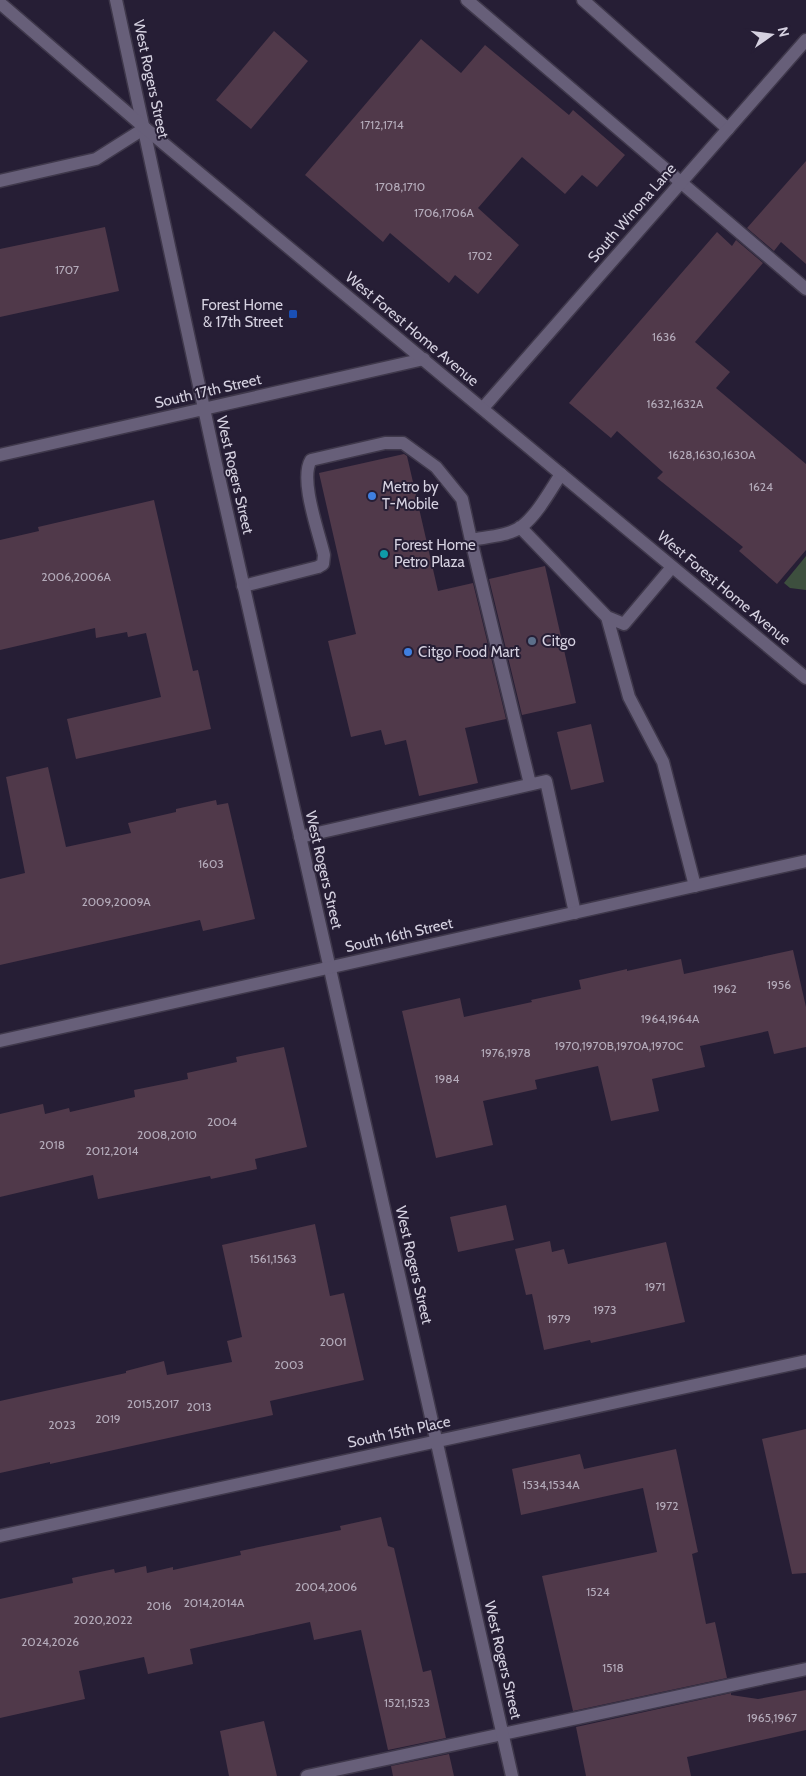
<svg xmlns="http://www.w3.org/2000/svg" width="806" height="1776" font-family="Cabin,sans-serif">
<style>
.green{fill:#3d4f3e}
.building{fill:#50394a}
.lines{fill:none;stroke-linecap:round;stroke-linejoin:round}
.lane-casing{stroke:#3f384b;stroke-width:15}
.street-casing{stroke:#3f384b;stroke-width:15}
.secondary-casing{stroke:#3f384b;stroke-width:15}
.lane{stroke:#675f79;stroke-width:12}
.street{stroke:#675f79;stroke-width:12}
.secondary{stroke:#675f79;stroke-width:12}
.transit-dot{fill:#1a4fb4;stroke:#261e35;stroke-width:2}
.shop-dot{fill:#3f7fe0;stroke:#261e35;stroke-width:2}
.culture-dot{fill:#0f9aa8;stroke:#261e35;stroke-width:2}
.service-dot{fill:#5c6f8a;stroke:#261e35;stroke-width:2}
.labels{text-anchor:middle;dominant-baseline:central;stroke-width:4;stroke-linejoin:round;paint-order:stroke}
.number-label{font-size:12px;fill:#b4abba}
.street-label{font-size:15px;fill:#d5d1e0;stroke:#261e35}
.poi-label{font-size:15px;fill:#d5d1e0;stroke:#261e35;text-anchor:start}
</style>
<rect width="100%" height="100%" fill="#261e35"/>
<!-- green -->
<path class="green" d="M 806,556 L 806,590 L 790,588 L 784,583 Z"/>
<!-- building -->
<path class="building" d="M 274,31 L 308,61 L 251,129 L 216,100 Z
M 421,39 L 461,73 L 485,45 L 569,115 L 573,110 L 625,155 L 597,187 L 582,175 L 565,194 L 522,157 L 478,208 L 519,245 L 478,294 L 455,275 L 449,283 L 390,233 L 383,242 L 305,175 Z
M 806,161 L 806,264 L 781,242 L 774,251 L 747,228 Z
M 105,227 L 119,291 L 0,317 L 0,249 Z
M 717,232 L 732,246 L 736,240 L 763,263 L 695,342 L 730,372 L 716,388 L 806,464 L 806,550 L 777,584 L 739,551 L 743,547 L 657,478 L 663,472 L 617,431 L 611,438 L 569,403 Z
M 404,454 L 407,456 L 438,591 L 473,583 L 506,719 L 465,728 L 478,783 L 419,796 L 406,740 L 385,745 L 381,730 L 351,737 L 328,641 L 356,634 L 319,473 Z
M 154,500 L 193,671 L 198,670 L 211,729 L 76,759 L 67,719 L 161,697 L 146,633 L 128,637 L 127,632 L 96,638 L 95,628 L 0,650 L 0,540 L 39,531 L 38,527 Z
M 545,566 L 576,703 L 522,715 L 489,579 Z
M 591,724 L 604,782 L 571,790 L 557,732 Z
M 48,767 L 66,847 L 131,833 L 128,823 L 176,812 L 176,809 L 216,800 L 217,805 L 228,803 L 255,919 L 203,931 L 200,920 L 0,965 L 0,879 L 25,873 L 6,777 Z
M 793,950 L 806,1007 L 806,1047 L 774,1054 L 768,1031 L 700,1046 L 705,1067 L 652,1079 L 659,1111 L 611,1121 L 598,1066 L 535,1080 L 537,1089 L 483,1101 L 493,1145 L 436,1158 L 402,1011 L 460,998 L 464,1017 L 532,1002 L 531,1000 L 581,989 L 579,980 L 627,969 L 627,971 L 681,959 L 684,974 Z
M 284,1047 L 307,1147 L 255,1159 L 257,1169 L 211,1179 L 210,1176 L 98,1199 L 93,1175 L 0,1197 L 0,1114 L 43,1104 L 45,1114 L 69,1108 L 70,1112 L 135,1097 L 134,1090 L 188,1079 L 187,1073 L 237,1062 L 236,1057 Z
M 506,1205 L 514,1240 L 458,1252 L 450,1217 Z
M 315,1224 L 330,1296 L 344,1293 L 364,1380 L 270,1401 L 273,1415 L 50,1464 L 50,1462 L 0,1473 L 0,1401 L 126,1373 L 126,1371 L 164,1361 L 167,1375 L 232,1362 L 227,1341 L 242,1337 L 222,1245 Z
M 550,1241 L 552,1252 L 564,1249 L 568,1264 L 666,1242 L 685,1322 L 591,1343 L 590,1340 L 544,1350 L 532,1294 L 526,1295 L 515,1249 Z
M 806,1429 L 806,1573 L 792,1574 L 762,1439 Z
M 676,1449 L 698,1552 L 692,1554 L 706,1624 L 715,1622 L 727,1678 L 573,1711 L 542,1576 L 657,1552 L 643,1488 L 521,1515 L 512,1469 L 580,1454 L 584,1469 Z
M 381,1517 L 388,1546 L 394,1548 L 423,1672 L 431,1670 L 446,1738 L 388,1750 L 361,1630 L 314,1640 L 310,1622 L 190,1649 L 193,1664 L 148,1674 L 144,1657 L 79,1671 L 85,1699 L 0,1718 L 0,1599 L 73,1583 L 72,1578 L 114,1569 L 115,1573 L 146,1566 L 147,1573 L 173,1567 L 173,1570 L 241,1555 L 240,1551 L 341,1530 L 340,1526 Z
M 806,1690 L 806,1730 L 687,1757 L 691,1776 L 586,1776 L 576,1727 L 731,1693 L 731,1695 L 758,1699 Z
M 264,1721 L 277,1776 L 229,1776 L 220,1731 Z
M 449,1754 L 454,1776 L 393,1776 L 391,1766 Z"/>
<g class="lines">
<!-- lane casing -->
<g class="lane-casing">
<path id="lane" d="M 467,0 L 806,289
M 583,0 L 728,129
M 0,181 L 96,159 L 145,128
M 520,527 L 607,617 L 624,624 L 672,567
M 243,586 L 318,567 L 323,564 L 324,555 C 319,533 299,479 311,460 L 385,443 L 403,443 L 436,467 L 462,499 L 471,540
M 607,617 L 629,697 L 663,762 L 695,886
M 530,784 L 471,540 C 486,537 508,536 521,527 C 537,515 550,491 561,474
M 300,837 L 546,781 L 575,913
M 307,1776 L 806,1669"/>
</g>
<!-- street casing -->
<g class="street-casing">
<path id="street" d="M 116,0 L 214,455 L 512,1776
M 483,408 L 806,40
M 0,455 L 424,359
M 0,1536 L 806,1361"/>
</g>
<!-- secondary casing -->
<g class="secondary-casing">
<path id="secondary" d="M 0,3 L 145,128 L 806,678
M 0,1041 L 806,861"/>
</g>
<!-- lane -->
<use href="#lane" class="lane"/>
<!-- street -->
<use href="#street" class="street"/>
<!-- secondary -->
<use href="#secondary" class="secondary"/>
</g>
<!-- markers -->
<rect class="transit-dot" x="288" y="309" width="10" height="10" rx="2.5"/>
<g class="shop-dot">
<circle cx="372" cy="496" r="5"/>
<circle cx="408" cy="652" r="5"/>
</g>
<circle class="culture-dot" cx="384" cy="554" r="5"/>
<circle class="service-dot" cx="532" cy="641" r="5"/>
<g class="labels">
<!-- number labels -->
<g class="number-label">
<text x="382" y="124">1712,1714</text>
<text x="400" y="186">1708,1710</text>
<text x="444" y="212">1706,1706A</text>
<text x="480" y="255">1702</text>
<text x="67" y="269">1707</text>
<text x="664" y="336">1636</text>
<text x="675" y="403">1632,1632A</text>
<text x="712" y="454">1628,1630,1630A</text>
<text x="761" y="486">1624</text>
<text x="76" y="576">2006,2006A</text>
<text x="211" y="863">1603</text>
<text x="116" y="901">2009,2009A</text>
<text x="779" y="984">1956</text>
<text x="725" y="988">1962</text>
<text x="670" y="1018">1964,1964A</text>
<text x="619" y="1045">1970,1970B,1970A,1970C</text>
<text x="506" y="1052">1976,1978</text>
<text x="447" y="1078">1984</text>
<text x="222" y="1121">2004</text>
<text x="167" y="1134">2008,2010</text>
<text x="52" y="1144">2018</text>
<text x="112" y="1150">2012,2014</text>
<text x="273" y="1258">1561,1563</text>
<text x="655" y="1286">1971</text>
<text x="605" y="1309">1973</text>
<text x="559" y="1318">1979</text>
<text x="333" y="1341">2001</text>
<text x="289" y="1364">2003</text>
<text x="153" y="1403">2015,2017</text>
<text x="199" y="1406">2013</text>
<text x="108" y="1418">2019</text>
<text x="62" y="1424">2023</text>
<text x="551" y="1484">1534,1534A</text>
<text x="667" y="1505">1972</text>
<text x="326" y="1586">2004,2006</text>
<text x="598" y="1591">1524</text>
<text x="214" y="1602">2014,2014A</text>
<text x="159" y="1605">2016</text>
<text x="103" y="1619">2020,2022</text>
<text x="50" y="1641">2024,2026</text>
<text x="613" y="1667">1518</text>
<text x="407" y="1702">1521,1523</text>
<text x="772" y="1717">1965,1967</text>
</g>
<!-- street labels -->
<g class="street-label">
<text transform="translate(151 79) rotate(78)">West Rogers Street</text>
<text transform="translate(632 213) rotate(-49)">South Winona Lane</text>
<text transform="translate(412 329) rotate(40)">West Forest Home Avenue</text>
<text transform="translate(208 391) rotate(-13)">South 17th Street</text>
<text transform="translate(235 475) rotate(77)">West Rogers Street</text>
<text transform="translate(724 588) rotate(40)">West Forest Home Avenue</text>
<text transform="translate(324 870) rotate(77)">West Rogers Street</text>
<text transform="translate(399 935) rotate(-13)">South 16th Street</text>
<text transform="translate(414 1265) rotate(77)">West Rogers Street</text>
<text transform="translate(399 1432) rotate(-12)">South 15th Place</text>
<text transform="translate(503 1660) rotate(77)">West Rogers Street</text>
</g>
<!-- poi labels -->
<g class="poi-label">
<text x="283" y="305" text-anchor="end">Forest Home<tspan x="283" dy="17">&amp; 17th Street</tspan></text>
<text x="382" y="487">Metro by<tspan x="382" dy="17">T-Mobile</tspan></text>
<text x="394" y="545">Forest Home<tspan x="394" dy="17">Petro Plaza</tspan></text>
<text x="542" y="641">Citgo</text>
<text x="418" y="652">Citgo Food Mart</text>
</g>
</g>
<!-- north arrow -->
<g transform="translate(771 35) rotate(76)" stroke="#261e35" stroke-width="4" paint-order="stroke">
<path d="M0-4L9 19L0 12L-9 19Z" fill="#d5d1e0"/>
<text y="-8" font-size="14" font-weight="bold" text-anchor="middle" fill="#d5d1e0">N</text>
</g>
</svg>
